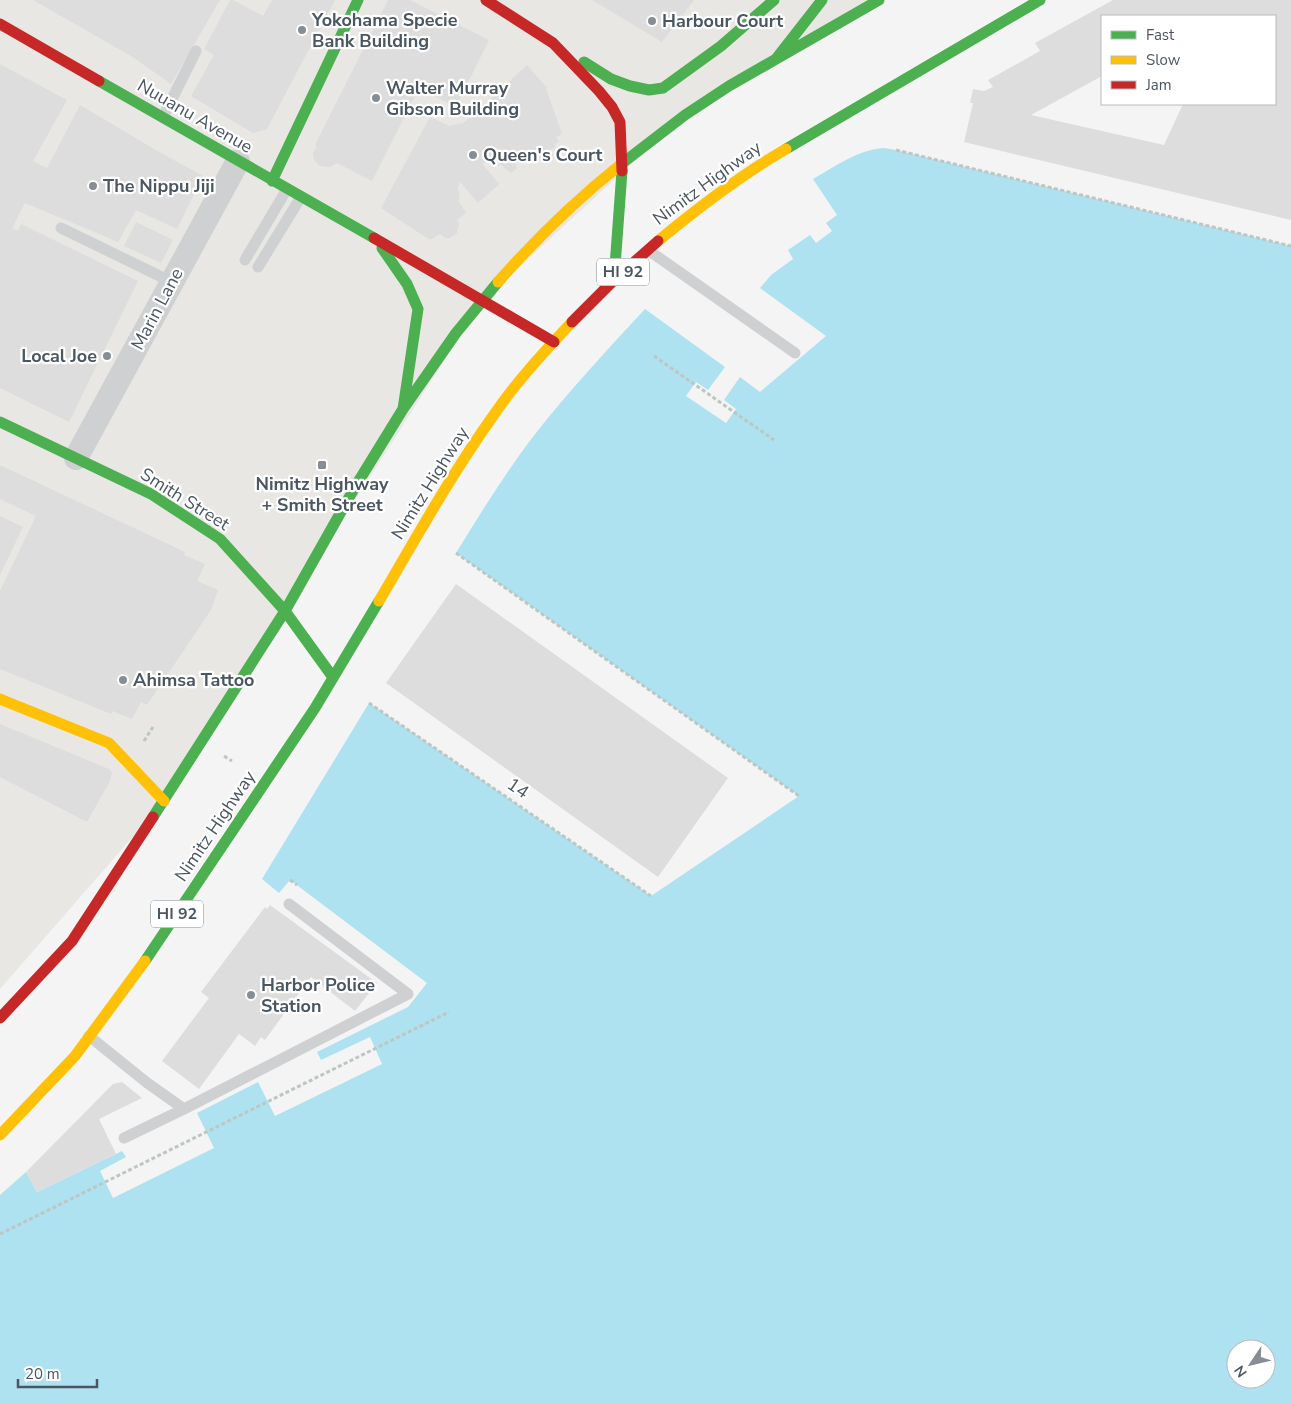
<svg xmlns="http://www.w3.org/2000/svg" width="1291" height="1404" font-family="'Nunito Sans',sans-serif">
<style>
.commercial{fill:#e8e7e3}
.water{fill:#aee2f0;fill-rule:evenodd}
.building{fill:#ddddde;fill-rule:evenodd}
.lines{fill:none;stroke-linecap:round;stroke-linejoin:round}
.path{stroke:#bcc7c4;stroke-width:3;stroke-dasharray:4 2.5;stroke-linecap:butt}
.lane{stroke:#ced0d2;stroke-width:11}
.street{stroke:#ced0d2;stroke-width:24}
.fast{stroke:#4caf50;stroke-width:11}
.slow{stroke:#ffc107;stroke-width:11}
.jam{stroke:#c62828;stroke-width:11}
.poi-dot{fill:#868d94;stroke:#fff;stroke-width:2}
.labels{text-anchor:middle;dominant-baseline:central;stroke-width:4.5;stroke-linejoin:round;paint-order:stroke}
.shield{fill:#fff;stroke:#808990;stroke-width:1}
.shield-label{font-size:16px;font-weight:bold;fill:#4a5661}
.poi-label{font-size:18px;font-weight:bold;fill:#4a5661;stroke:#fff;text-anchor:start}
.street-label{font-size:18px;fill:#4a5661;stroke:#fff}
</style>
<rect width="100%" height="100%" fill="#f4f4f4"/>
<!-- commercial -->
<path class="commercial" d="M 0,0 L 879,0 L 685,115 L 482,301 L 164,801 L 0,989 Z"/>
<!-- water -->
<path class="water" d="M 884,148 L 896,150 L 1291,246 L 1291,1404 L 0,1404 L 0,1195 L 26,1172 L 37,1192 L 122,1151 L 126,1157 L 100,1171 L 113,1198 L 214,1148 L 197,1113 L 258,1082 L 275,1116 L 382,1064 L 370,1037 L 321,1060 L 317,1052 L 408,1007 L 427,983 L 290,880 L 279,893 L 262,879 L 369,703 L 651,896 L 799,796 L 456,553 C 480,514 504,475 532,438 C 567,393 606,351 645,309 L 725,367 L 708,390 L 696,382 L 686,396 L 726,423 L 736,409 L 724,400 L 740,377 L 760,392 L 826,336 L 760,288 L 771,275 L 793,259 L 788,250 L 810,235 L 816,243 L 832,231 L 826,223 L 837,215 L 813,179 C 836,166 857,150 884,148 ZM 1236,1349 L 1266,1349 L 1266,1379 L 1236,1379 Z"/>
<!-- building -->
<path class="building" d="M 33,0 L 220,0 L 171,84 L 131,56 Z
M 230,0 L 233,0 L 263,16 L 272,0 L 335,0 L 267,129 L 253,133 L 191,96 L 214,55 L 204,49 Z
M 388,0 L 410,0 L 489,40 L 456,107 L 419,88 L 372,181 L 337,163 L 330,167 L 320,166 L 314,160 L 313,153 L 317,146 L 315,145 Z
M 592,0 L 694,0 L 662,42 Z
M 1113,0 L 1291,0 L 1291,220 L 964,142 L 973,103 L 970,103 L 973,89 L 984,91 L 993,87 L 988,80 L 1040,51 L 1035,43 ZM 1102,16 L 1275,16 L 1275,104 L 1183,104 L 1164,145 L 1031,115 L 1102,76 Z
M 0,64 L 67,100 L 33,161 L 47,168 L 80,105 L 161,153 L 203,176 L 177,229 L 136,210 L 118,242 L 25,203 L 12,228 L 18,231 L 21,224 L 138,281 L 69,422 L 0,388 Z
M 527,65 L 547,88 L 546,88 L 562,134 L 556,137 L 559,142 L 554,144 L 556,147 L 515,164 L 517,168 L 511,173 L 500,164 L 499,166 L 492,163 L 482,163 L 499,184 L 478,203 L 460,182 L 458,187 L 460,199 L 458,200 L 466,213 L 457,220 L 459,224 L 457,233 L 450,238 L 446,238 L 440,234 L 430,240 L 381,208 L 430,117 L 449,126 L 463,123 L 493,100 L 491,98 Z
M 136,222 L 173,240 L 161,263 L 124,246 Z
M 0,465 L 185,552 L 184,555 L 205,564 L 197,581 L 218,590 L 211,610 L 147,705 L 141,702 L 132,719 L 113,711 L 111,714 L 0,669 L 0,591 L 36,516 L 0,499 Z
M 0,516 L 23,527 L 0,575 Z
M 456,584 L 728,778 L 658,877 L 386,683 Z
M 0,724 L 109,769 L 112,773 L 110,781 L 87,822 L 0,777 Z
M 270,905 L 377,983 L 355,1011 L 311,977 L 265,1040 L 261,1037 L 255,1046 L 239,1034 L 199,1089 L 162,1061 L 209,998 L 201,992 L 265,907 L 267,909 Z
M 122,1082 L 142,1098 L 99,1119 L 116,1154 L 37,1192 L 26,1172 L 113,1084 Z"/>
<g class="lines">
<!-- path -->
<path class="path" d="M 896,150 L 1291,246
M 654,356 L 774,440
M 456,553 L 799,796
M 369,703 L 651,896
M 144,741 L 153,727
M 224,756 L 232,761
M 290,880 L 297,885
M 0,1234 L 449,1012"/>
<!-- lane -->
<path class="lane" d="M 163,117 L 196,51
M 61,228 L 172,282
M 648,250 L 795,353
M 245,260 L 287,189
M 258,267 L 301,197
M 89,1036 L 146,1082 L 184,1109 L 408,994 L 289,904
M 124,1138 L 184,1109"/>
<!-- street -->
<path class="street" d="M 76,458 L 238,161"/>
<!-- fast -->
<path class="fast" d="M 776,59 L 822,0
M 584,62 L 611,79 L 630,86 L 649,90 L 663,88 L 721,46 L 774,0
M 99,81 L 374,238
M 786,149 L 1040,0
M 620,165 L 685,115 L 729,86 L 879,0
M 272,181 L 358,0
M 382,248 L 407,284 L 418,309 L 403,409
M 614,280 L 622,171
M 0,422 L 151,494 L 220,539 L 285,611 L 332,676
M 153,817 L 285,611 L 355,487 L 403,409 L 456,333 L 498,282
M 145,961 L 315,708 L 379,601"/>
<!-- slow -->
<path class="slow" d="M 658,241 C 699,207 741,175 786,149
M 498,282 C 535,240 576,200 620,165
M 379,601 C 416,538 451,475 493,416 C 516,382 544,352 572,322
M 0,699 L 109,743 L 164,801
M 0,1135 L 75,1056 L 145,961"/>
<!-- jam -->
<path class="jam" d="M 486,0 L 553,43 L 599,91 L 612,107 L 620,122 L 622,171
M 0,24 L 99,81
M 374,238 L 554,342
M 572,322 L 614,280 L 658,241
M 0,1018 L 72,941 L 153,817"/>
</g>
<!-- markers -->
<g class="poi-dot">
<circle cx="652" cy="21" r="5"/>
<circle cx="302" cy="30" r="5"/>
<circle cx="376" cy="98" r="5"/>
<circle cx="473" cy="155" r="5"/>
<circle cx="93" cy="186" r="5"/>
<circle cx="107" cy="356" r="5"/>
<rect x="317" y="460" width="10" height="10" rx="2.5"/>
<circle cx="123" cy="680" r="5"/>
<circle cx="251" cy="995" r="5"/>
</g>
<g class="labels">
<!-- shield labels -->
<g class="shield">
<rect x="597" y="258.5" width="52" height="27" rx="4"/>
<rect x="151" y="900.5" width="52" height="27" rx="4"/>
</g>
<g class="shield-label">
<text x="623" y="272">HI 92</text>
<text x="177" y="914">HI 92</text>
</g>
<!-- poi labels -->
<g class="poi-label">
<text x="312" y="20">Yokohama Specie<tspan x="312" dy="21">Bank Building</tspan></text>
<text x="662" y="21">Harbour Court</text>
<text x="386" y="88">Walter Murray<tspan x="386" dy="21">Gibson Building</tspan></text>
<text x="483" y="155">Queen's Court</text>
<text x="103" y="186">The Nippu Jiji</text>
<text x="97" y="356" text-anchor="end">Local Joe</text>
<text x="322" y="484" text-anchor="middle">Nimitz Highway<tspan x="322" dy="21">+ Smith Street</tspan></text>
<text x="133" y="680">Ahimsa Tattoo</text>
<text x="261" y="985">Harbor Police<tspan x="261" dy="21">Station</tspan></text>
</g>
<!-- street labels -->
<g class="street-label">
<text transform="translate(195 116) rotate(30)">Nuuanu Avenue</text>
<text transform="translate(707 183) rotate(-36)">Nimitz Highway</text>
<text transform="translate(157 309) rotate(-62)">Marin Lane</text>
<text transform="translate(430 483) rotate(-58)">Nimitz Highway</text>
<text transform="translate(185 499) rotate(32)">Smith Street</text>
<text transform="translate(518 788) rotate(34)">14</text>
<text transform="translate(215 826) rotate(-56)">Nimitz Highway</text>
</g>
</g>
<!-- legend -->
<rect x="1101" y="15" width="175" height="90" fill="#ffffff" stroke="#b7bbc0"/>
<rect x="1111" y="31" width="25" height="8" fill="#4caf50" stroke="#b7bbc0"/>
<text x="1146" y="40" font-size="15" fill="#4a5661">Fast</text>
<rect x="1111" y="56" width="25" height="8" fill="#ffc107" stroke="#b7bbc0"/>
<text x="1146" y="65" font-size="15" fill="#4a5661">Slow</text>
<rect x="1111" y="81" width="25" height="8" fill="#c62828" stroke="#b7bbc0"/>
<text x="1146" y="90" font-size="15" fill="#4a5661">Jam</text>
<!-- north arrow -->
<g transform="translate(1251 1364) rotate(235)"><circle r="24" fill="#ffffff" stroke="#b7bbc0"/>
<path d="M0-4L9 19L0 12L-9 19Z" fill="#868d94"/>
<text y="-8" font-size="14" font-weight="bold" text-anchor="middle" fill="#4a5661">N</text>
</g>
<!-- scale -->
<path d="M18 1379v8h79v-8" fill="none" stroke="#4a5661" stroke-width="2.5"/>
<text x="25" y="1379" font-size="15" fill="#4a5661" stroke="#ffffff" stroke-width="4" paint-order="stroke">20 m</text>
</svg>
